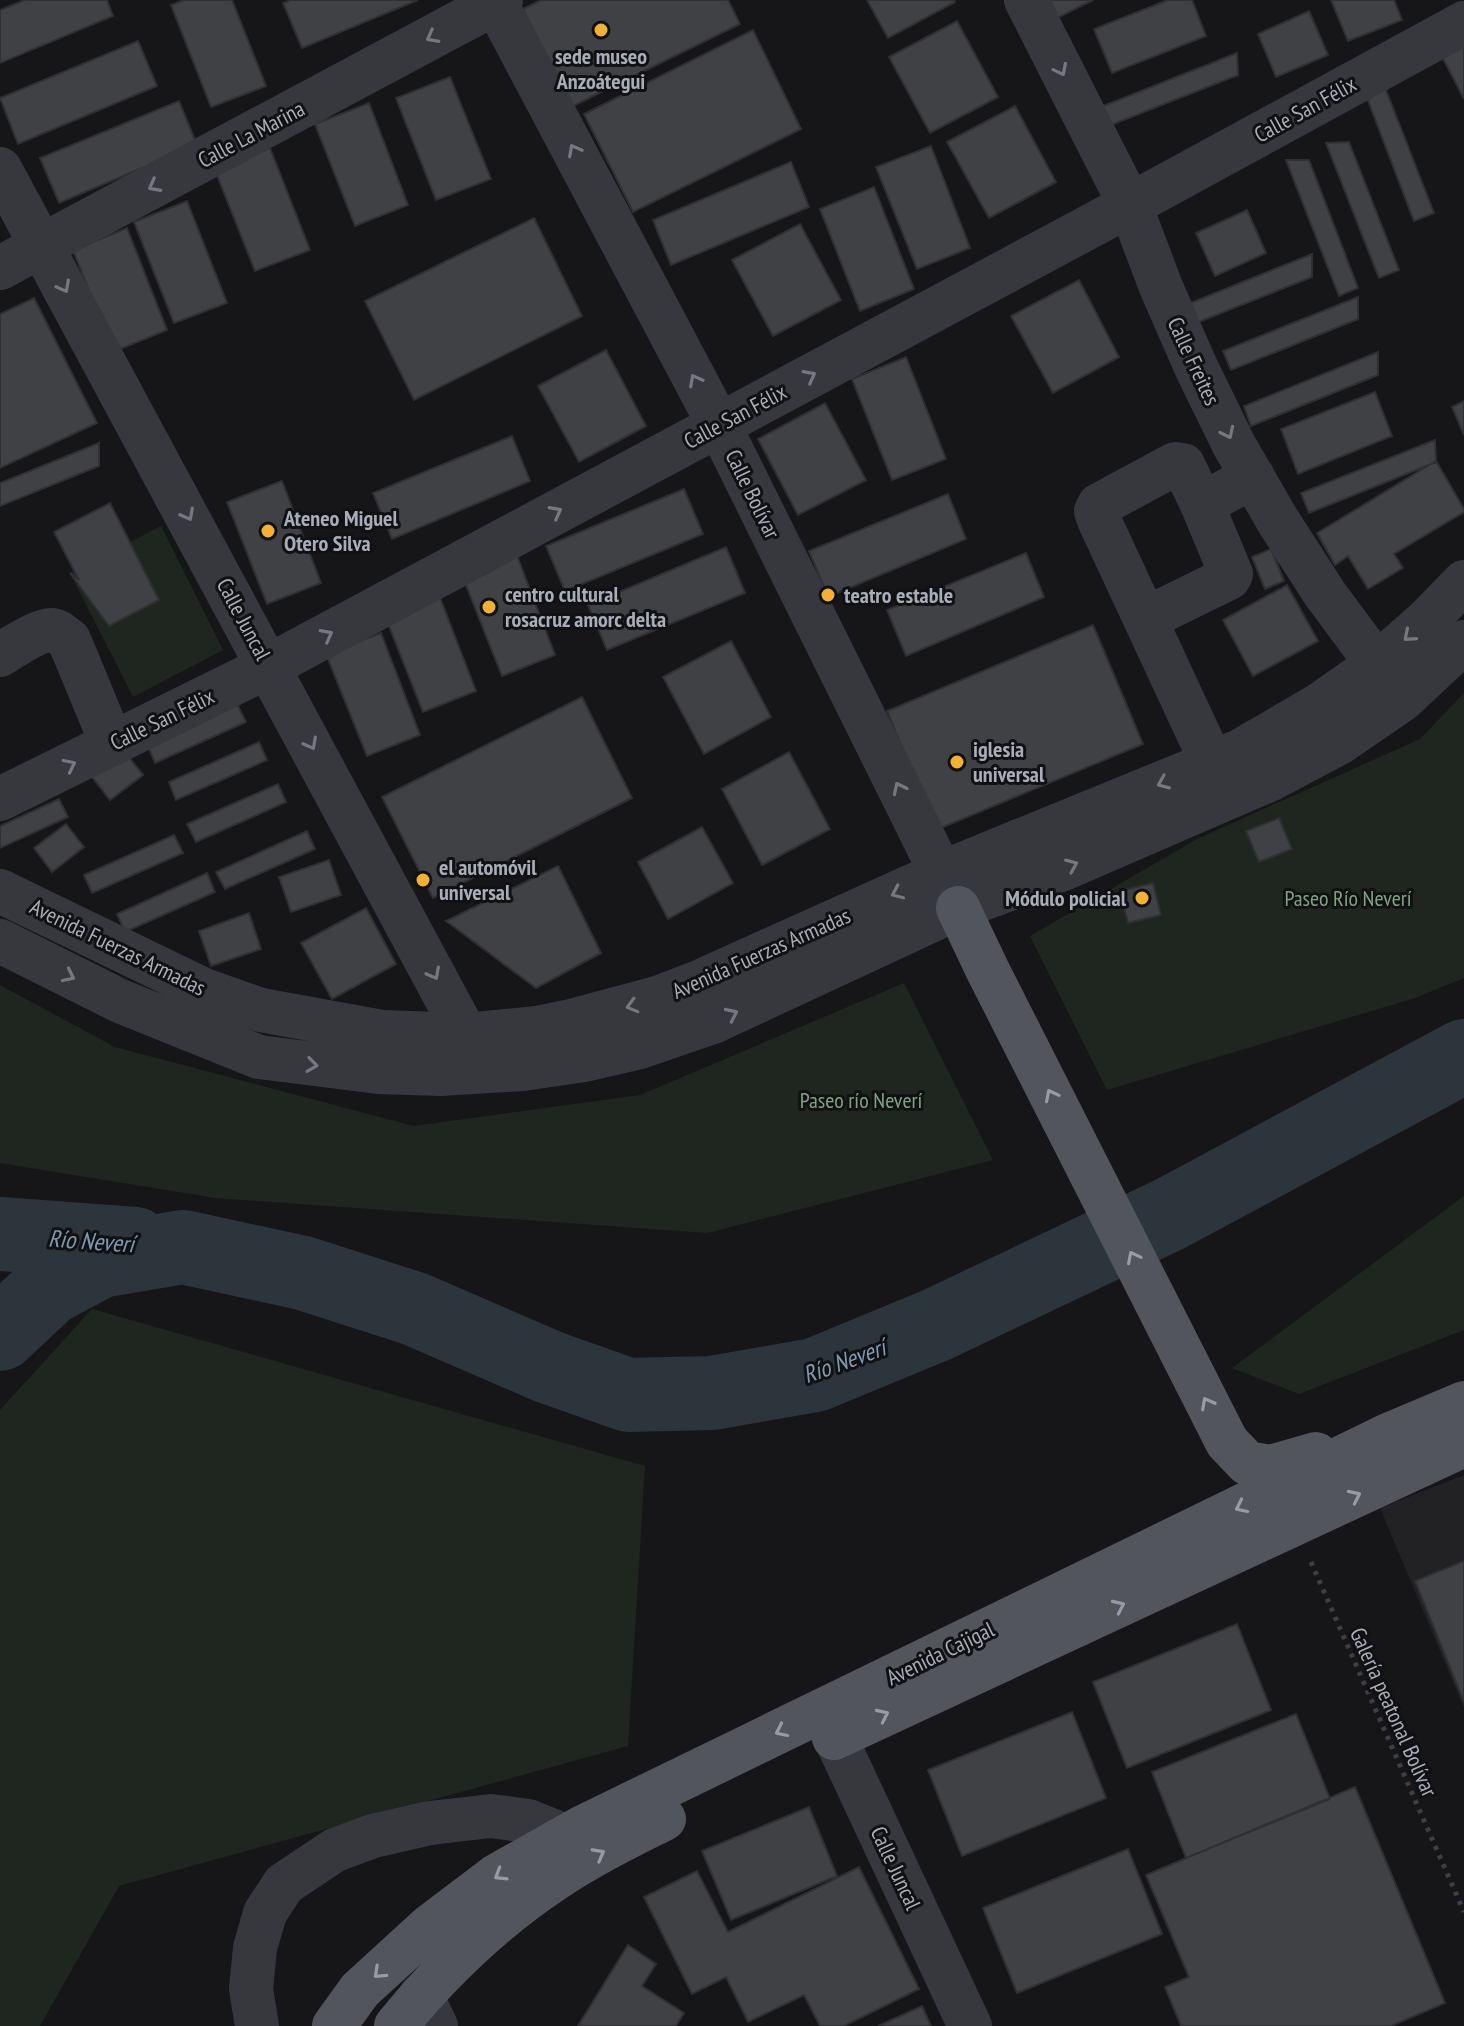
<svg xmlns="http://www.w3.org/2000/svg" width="1464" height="2026" font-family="'PT Sans Narrow',sans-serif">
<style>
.built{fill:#222225}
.green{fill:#1e261f}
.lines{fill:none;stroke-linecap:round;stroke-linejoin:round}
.river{stroke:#2c353c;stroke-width:74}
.building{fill:#404145;stroke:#303034;stroke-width:2}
.path{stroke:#3d3f44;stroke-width:5;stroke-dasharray:4 6;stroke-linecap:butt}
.minor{stroke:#37383d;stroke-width:44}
.major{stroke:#53555c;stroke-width:44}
.oneway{stroke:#757881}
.oneway2{stroke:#979ba6}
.poi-dot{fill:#f2b134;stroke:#111113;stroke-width:3}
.labels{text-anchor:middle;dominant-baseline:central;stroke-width:6;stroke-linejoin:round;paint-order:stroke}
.poi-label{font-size:22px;font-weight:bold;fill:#a8adb8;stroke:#111113;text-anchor:start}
.street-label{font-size:22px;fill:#a8adb8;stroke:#111113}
.park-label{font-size:22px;fill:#7fa381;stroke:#111113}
.water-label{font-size:24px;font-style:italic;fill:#7f9bb3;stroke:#111113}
</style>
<rect width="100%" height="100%" fill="#161618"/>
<!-- built -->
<path class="built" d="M 1464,1475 L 1464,1708 L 1380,1508 Z"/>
<!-- green -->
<path class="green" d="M 161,526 L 223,650 L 133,697 L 70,573 Z
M 1464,693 L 1464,978 L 1415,998 L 1107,1090 L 1030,936 L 1197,839 L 1420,739 Z
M 904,983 L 993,1160 L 707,1233 L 215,1198 L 0,1163 L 0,985 L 115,1047 L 414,1126 L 640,1095 Z
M 1464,1196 L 1464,1330 L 1299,1394 L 1232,1368 Z
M 92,1309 L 645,1466 L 628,1746 L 119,1886 L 40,2026 L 0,2026 L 0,1410 Z"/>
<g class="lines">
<!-- river -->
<path class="river" d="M 0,1234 L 135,1244
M 0,1334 L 48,1289 L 100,1261 L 183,1247 L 303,1273 L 415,1309 L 549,1367 L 628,1395 L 712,1393 L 815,1375 L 936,1325 L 1170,1214 L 1464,1056"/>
</g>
<!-- building -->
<path class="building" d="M 25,0 L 107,0 L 113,16 L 0,63 L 0,10 Z
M 184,0 L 232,0 L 266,86 L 211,107 L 171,5 Z
M 291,0 L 418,0 L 302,48 L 283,3 Z
M 541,0 L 728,0 L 740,24 L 571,107 L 523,9 Z
M 867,0 L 954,0 L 955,2 L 888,38 Z
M 1043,0 L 1093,0 L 1053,20 Z
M 1168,0 L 1192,0 L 1206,36 L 1112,73 L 1094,29 Z
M 1331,0 L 1394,0 L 1402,20 L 1348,41 Z
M 1309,11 L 1328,55 L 1276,77 L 1258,34 Z
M 957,21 L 998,97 L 930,133 L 889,57 Z
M 1464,28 L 1464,99 L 1435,43 Z
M 753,30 L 801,129 L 633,212 L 584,114 Z
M 138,41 L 157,86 L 18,144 L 0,98 Z
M 1237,53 L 1238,75 L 1111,125 L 1103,106 Z
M 450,77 L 491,179 L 436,200 L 396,98 Z
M 1362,85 L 1384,85 L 1434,213 L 1414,221 Z
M 179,101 L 197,145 L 59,203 L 40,158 Z
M 369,103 L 408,205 L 355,226 L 315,124 Z
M 1015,106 L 1056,182 L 989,218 L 947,142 Z
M 1349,142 L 1399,270 L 1379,278 L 1326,143 Z
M 931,146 L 970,248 L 917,269 L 876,167 Z
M 270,148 L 310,250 L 255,271 L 215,170 Z
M 1286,160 L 1309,160 L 1358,288 L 1339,296 Z
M 791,162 L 809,207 L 671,265 L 653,220 Z
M 874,187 L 914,289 L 860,311 L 820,209 Z
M 187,201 L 227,303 L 174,323 L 134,222 Z
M 1247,210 L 1266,253 L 1215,276 L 1196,233 Z
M 534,218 L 582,316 L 414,400 L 365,301 Z
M 800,224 L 841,300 L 773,336 L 732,260 Z
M 127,228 L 167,330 L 113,352 L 73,250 Z
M 1312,254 L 1312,277 L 1186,327 L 1178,308 Z
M 1079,280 L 1119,357 L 1053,393 L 1011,316 Z
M 1358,297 L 1358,319 L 1231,370 L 1223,351 Z
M 34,298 L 97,423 L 0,468 L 0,314 Z
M 606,350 L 646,426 L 579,462 L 538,386 Z
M 1378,352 L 1378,375 L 1251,426 L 1244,406 Z
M 906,357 L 946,459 L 892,480 L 852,379 Z
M 1375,392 L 1392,436 L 1298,474 L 1281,429 Z
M 1464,401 L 1464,435 L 1452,407 Z
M 825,403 L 866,480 L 798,515 L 758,439 Z
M 512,436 L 530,481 L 392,539 L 373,493 Z
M 1435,440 L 1436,462 L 1309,513 L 1301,493 Z
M 99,443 L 99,466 L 0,506 L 0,483 Z
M 1436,461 L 1464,509 L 1464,512 L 1394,554 L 1403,568 L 1368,589 L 1348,556 L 1335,565 L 1317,533 Z
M 282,481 L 321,583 L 267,604 L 227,502 Z
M 684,489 L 703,534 L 565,591 L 546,546 Z
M 948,494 L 966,539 L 828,597 L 809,551 Z
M 110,503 L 159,600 L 109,626 L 70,573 L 79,580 L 54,532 Z
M 726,547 L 745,593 L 607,650 L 588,605 Z
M 1271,549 L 1284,581 L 1265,589 L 1252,557 Z
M 516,553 L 555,655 L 502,676 L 462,575 Z
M 1026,553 L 1044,597 L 906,656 L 887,610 Z
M 1287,585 L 1318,641 L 1253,676 L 1223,620 Z
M 437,590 L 476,691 L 423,712 L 383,611 Z
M 1093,625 L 1143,744 L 936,830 L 887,711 Z
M 381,633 L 420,735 L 367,756 L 326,654 Z
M 731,641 L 771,717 L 704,754 L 663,677 Z
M 582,697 L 632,798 L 433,898 L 382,797 Z
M 237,704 L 246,722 L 155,763 L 147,744 Z
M 259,742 L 267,760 L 176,800 L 169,782 Z
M 125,752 L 143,775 L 110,800 L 92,777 Z
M 789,752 L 830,829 L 762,865 L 722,789 Z
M 278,784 L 286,802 L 196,842 L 187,824 Z
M 59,799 L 68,817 L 0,848 L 0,826 Z
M 1279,818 L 1292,849 L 1259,862 L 1246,831 Z
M 66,824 L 84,847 L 52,872 L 34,848 Z
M 702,827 L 733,883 L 668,919 L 638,862 Z
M 307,831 L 315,849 L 225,889 L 216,872 Z
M 174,835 L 183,853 L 92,893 L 84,875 Z
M 329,860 L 341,895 L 291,912 L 279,877 Z
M 558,866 L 601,953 L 536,988 L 446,921 Z
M 207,873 L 215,892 L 125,932 L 117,914 Z
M 1153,883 L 1161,915 L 1128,923 L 1120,891 Z
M 366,908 L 396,964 L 332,999 L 301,943 Z
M 249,913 L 261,949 L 211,966 L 199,931 Z
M 1464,1561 L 1464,1702 L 1415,1581 Z
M 1237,1624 L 1271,1710 L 1127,1768 L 1093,1682 Z
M 1072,1712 L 1106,1798 L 962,1856 L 928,1770 Z
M 1296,1714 L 1330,1799 L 1186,1858 L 1152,1772 Z
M 1355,1787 L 1445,2003 L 1391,2026 L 1181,2026 L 1165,1987 L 1189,1977 L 1146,1875 Z
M 809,1807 L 837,1876 L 731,1920 L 702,1851 Z
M 1128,1849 L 1162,1934 L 1017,1993 L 983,1908 Z
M 859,1867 L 919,1989 L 844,2026 L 820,2026 L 804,1995 L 748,2022 L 726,1977 L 692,1994 L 644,1897 L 697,1871 L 728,1932 Z
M 628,1945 L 656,1964 L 642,1986 L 684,2013 L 676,2026 L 578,2026 Z
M 922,2006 L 931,2026 L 878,2026 Z"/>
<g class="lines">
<!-- path -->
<path class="path" d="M 1311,1562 L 1464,1912"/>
<!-- minor -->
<path class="minor" d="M 494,0 L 719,425 L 954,899
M 1026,0 L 1130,205 L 1161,287 L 1196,367 L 1234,445 L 1278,521 L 1325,594 L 1394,687
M 0,169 L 466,1035 L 475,1059
M 0,268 L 501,0
M 1145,619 L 1229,578 L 1231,574 L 1202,504
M 0,655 C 11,648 39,630 51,630 C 58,630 63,636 69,640 L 112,744
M 1212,763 L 1099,520 L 1096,511 L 1099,505 L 1175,464 L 1183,465 L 1202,504 L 1253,477
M 0,799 L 269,666 L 1130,205 L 1464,23
M 0,891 L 204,990 L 261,1010 L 382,1032 L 466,1035 L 537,1028 L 571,1021 L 657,998 L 699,982 L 941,873 L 1240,751 L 1319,705 L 1376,665 L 1426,621 L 1464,582
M 0,941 L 120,1001 L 259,1057 L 378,1072 L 440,1074 L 523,1069 L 584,1060 L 640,1047 L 713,1022 L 958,908 L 1063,869 L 1271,779 L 1339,743 L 1403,699 L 1464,642
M 820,1712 L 835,1737 L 970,2026
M 421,1995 L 436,2026
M 257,2026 L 251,1989 L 255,1948 L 265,1913 L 284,1884 L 335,1850 L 373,1836 L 430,1823 L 491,1816 L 528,1821 L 565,1836"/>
<!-- major -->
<path class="major" d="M 958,908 L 988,971 L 1227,1442 L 1247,1463 L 1270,1467 L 1316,1454
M 834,1738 L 1464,1445
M 334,2026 L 360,1990 L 430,1926 L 496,1876 L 583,1827 L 1388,1435 L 1464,1403
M 396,2026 C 439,1972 497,1917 555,1879 C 589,1856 627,1837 664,1819"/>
</g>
<!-- one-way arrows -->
<defs><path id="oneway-chevron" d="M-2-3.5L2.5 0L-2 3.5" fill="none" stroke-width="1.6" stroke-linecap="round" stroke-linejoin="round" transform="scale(2)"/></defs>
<g class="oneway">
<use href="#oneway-chevron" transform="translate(432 37) rotate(152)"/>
<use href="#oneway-chevron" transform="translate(1061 70) rotate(63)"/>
<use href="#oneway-chevron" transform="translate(574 150) rotate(-118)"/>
<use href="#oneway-chevron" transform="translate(154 186) rotate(152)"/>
<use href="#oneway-chevron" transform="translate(64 287) rotate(62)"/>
<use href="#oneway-chevron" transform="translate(810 376) rotate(-28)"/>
<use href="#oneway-chevron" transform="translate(695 380) rotate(-118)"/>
<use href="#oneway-chevron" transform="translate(1228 433) rotate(64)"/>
<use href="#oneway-chevron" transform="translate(556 512) rotate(-28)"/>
<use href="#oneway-chevron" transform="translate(188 515) rotate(62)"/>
<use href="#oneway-chevron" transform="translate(327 635) rotate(-28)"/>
<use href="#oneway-chevron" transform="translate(1409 636) rotate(139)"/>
<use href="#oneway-chevron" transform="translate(311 744) rotate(62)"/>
<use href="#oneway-chevron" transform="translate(70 765) rotate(-26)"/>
<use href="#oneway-chevron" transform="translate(1163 783) rotate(157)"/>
<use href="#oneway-chevron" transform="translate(899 788) rotate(-116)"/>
<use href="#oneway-chevron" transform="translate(1072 865) rotate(-23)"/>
<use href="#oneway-chevron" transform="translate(897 893) rotate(156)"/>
<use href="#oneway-chevron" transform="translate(434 974) rotate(62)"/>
<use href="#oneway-chevron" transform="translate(69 976) rotate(26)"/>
<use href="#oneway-chevron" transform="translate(632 1006) rotate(164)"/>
<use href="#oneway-chevron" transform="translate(732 1014) rotate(-25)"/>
<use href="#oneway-chevron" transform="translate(312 1065) rotate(8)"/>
</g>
<g class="oneway2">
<use href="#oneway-chevron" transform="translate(1051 1095) rotate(-117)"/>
<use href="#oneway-chevron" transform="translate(1133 1257) rotate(-117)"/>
<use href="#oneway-chevron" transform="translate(1207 1403) rotate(-118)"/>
<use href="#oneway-chevron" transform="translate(1355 1496) rotate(-25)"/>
<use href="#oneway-chevron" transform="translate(1241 1507) rotate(154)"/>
<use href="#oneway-chevron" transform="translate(1119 1606) rotate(-25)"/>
<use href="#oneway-chevron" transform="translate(883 1715) rotate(-25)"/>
<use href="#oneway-chevron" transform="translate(781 1731) rotate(154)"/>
<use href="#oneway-chevron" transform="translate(599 1854) rotate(-29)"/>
<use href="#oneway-chevron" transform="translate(500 1875) rotate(148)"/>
<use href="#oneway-chevron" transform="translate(379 1973) rotate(137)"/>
</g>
<!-- markers -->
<g class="poi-dot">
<circle cx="601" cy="30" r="8"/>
<circle cx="268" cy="531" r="8"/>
<circle cx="828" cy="595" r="8"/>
<circle cx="489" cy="607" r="8"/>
<circle cx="957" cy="762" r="8"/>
<circle cx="423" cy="880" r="8"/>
<circle cx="1142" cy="898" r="8"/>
</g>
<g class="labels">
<!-- poi labels -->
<g class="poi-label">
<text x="601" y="56" text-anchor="middle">sede museo<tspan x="601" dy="25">Anzoátegui</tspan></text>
<text x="284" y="518">Ateneo Miguel<tspan x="284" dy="25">Otero Silva</tspan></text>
<text x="505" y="594">centro cultural<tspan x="505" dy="25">rosacruz amorc delta</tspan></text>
<text x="844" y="595">teatro estable</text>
<text x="973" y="749">iglesia<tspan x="973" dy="25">universal</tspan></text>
<text x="439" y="867">el automóvil<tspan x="439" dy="25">universal</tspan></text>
<text x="1126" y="898" text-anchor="end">Módulo policial</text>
</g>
<!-- street labels -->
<g class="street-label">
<text transform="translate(1305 109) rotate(-29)">Calle San Félix</text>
<text transform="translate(251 134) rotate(-28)">Calle La Marina</text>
<text transform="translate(1194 361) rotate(65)">Calle Freites</text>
<text transform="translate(735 416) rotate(-28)">Calle San Félix</text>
<text transform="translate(753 494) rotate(64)">Calle Bolívar</text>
<text transform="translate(244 619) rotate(62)">Calle Juncal</text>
<text transform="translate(162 719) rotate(-26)">Calle San Félix</text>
<text transform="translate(118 947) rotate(26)">Avenida Fuerzas Armadas</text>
<text transform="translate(761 953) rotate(-24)">Avenida Fuerzas Armadas</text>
<text transform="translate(940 1653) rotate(-26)">Avenida Cajigal</text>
<text transform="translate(1394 1712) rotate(66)">Galería peatonal Bolívar</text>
<text transform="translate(896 1868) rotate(65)">Calle Juncal</text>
</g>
<!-- park labels -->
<g class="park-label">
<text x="1348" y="898">Paseo Río Neverí</text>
<text x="861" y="1100">Paseo río Neverí</text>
</g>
<!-- water labels -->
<g class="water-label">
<text transform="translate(91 1241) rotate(4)">Río Neverí</text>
<text transform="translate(844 1361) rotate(-20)">Río Neverí</text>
</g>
</g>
</svg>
